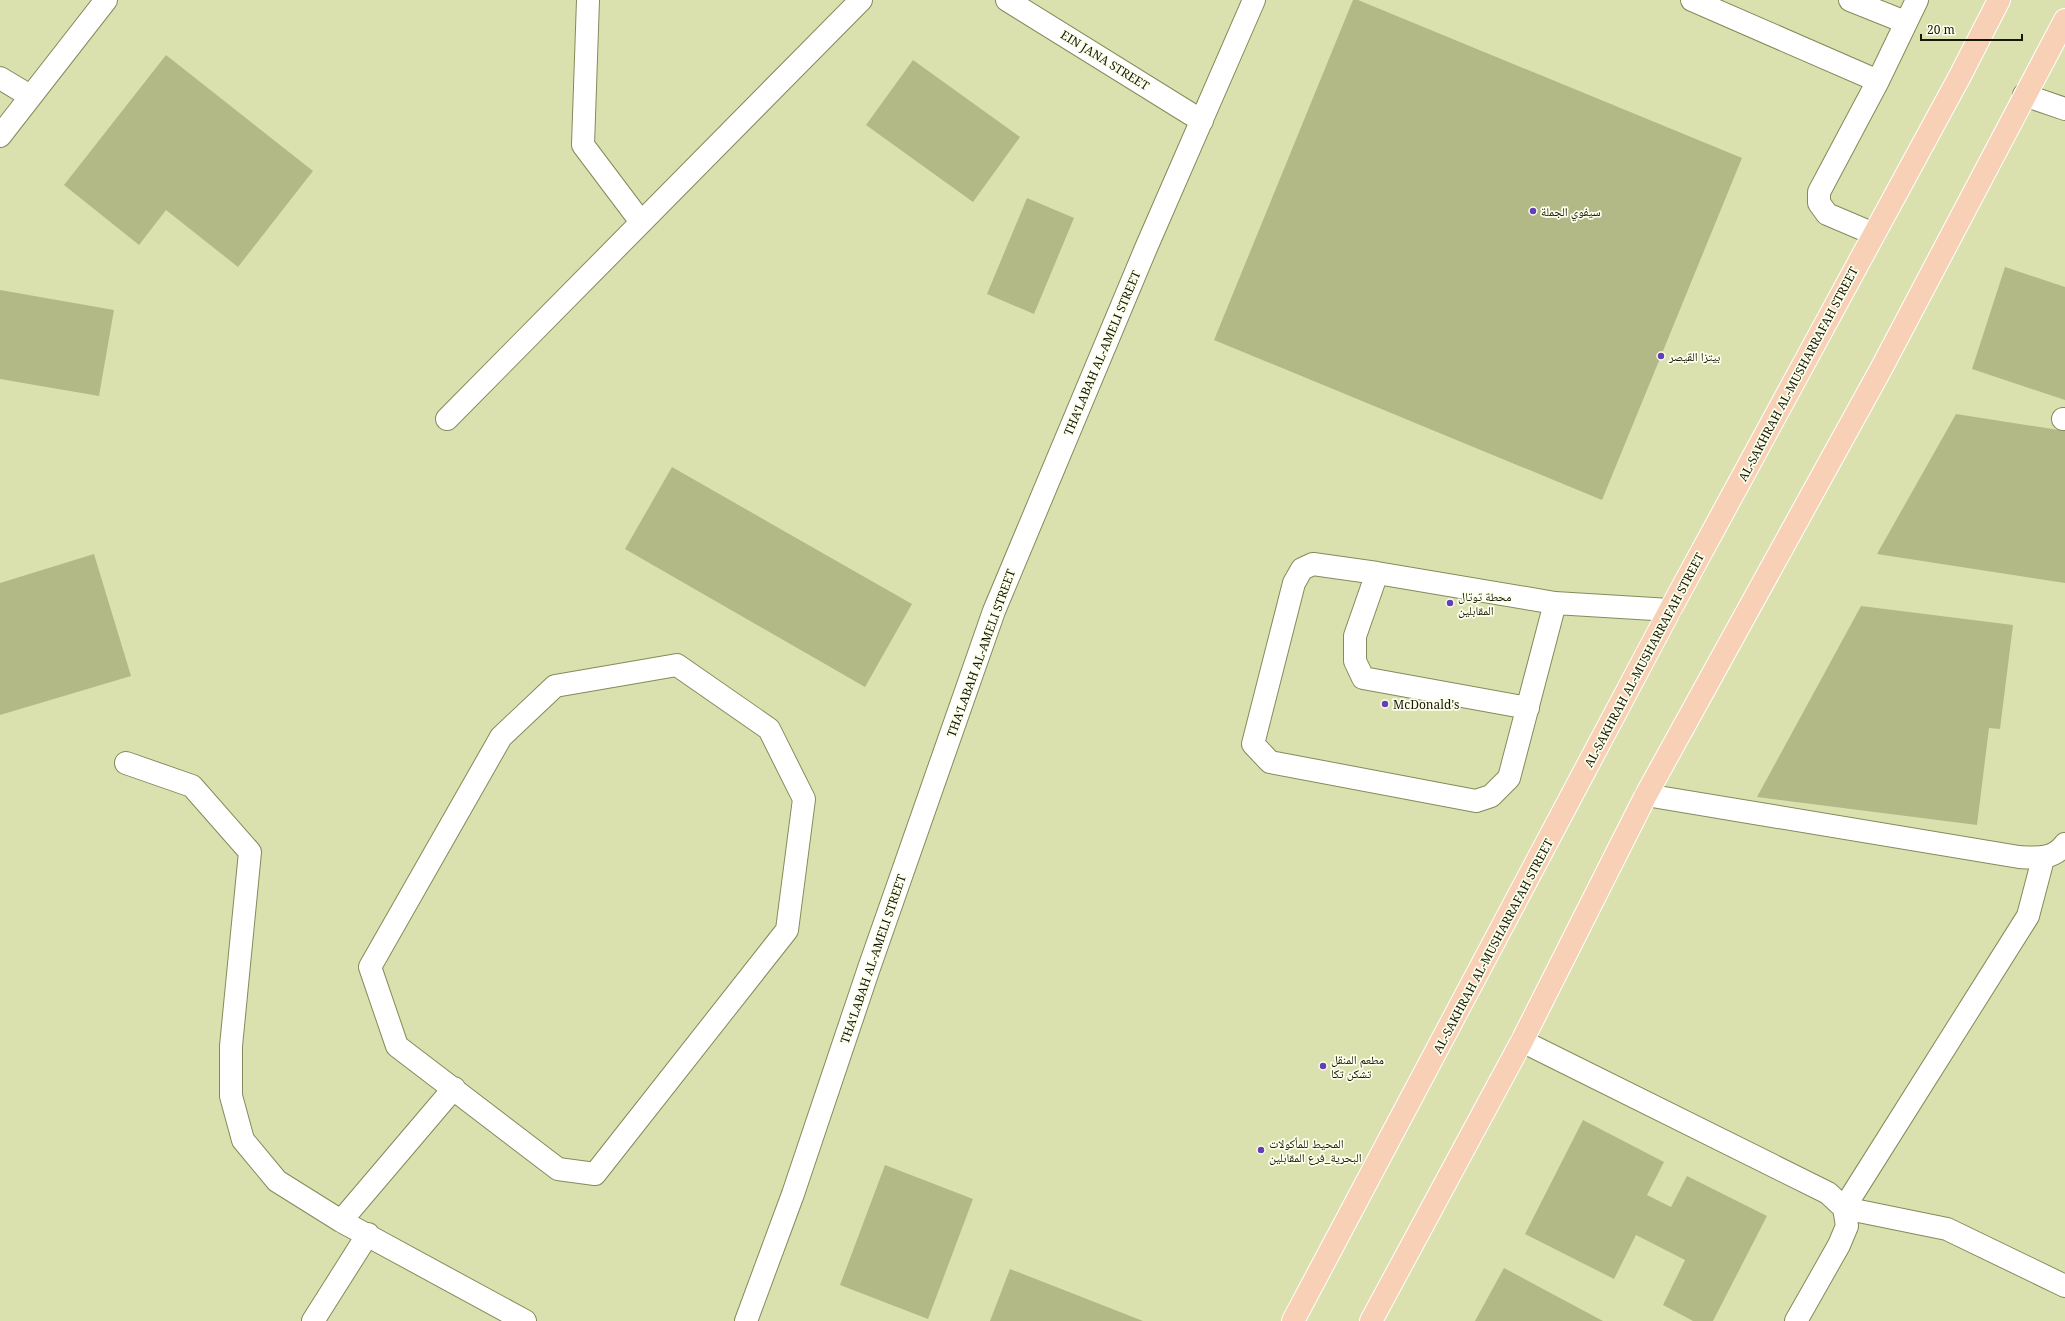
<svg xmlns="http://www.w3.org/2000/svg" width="2065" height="1321" font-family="'Noto Serif','Noto Naskh Arabic',serif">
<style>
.building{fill:#b3b887}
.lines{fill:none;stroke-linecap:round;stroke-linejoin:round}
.minor-casing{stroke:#858a5a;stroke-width:24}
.major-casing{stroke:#fff;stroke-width:24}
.minor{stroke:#fff;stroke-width:22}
.major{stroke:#f8d0b6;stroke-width:22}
.poi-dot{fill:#653eb6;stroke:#fcffeb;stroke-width:1.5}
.labels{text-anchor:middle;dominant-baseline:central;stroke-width:3.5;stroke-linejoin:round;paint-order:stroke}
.street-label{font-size:12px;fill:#161805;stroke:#fcffeb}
.poi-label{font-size:12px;fill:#161805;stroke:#fcffeb;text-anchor:start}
</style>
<rect width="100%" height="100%" fill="#dbe1ae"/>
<!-- building -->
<path class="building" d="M 1353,0 L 1358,0 L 1742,158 L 1602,500 L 1214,340 Z
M 166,55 L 313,171 L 238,267 L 166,210 L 139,245 L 64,185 Z
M 913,60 L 1020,137 L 973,202 L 866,125 Z
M 1027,198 L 1074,218 L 1034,314 L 987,294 Z
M 2005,267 L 2065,287 L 2065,400 L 1972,369 Z
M 0,290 L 114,310 L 99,396 L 0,379 Z
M 1956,414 L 2065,431 L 2065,583 L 1877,554 Z
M 672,467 L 912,604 L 865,687 L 625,549 Z
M 94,554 L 131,676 L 0,715 L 0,583 Z
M 1861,606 L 2013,625 L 2000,729 L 1989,728 L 1977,825 L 1757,797 Z
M 1583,1120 L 1664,1162 L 1647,1195 L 1671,1207 L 1687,1176 L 1767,1216 L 1713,1321 L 1693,1321 L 1663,1305 L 1685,1260 L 1636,1235 L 1614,1279 L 1525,1234 Z
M 885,1165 L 973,1199 L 928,1319 L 840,1285 Z
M 1504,1268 L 1603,1321 L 1475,1321 Z
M 1010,1269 L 1143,1321 L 990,1321 Z"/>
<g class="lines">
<!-- minor casing -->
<g class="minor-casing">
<path id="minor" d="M 588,0 L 583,145 L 641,222
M 1007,0 L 1202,121
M 1692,0 L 1878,81 L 1819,192 L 1819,203 L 1827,214 L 1874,234
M 1850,0 L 1905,22
M 0,78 L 30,96
M 1878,81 L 1917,0
M 2024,95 L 2065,109
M 0,136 L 106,0
M 447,419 L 861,0
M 2063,419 L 2065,419
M 1377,573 L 1355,636 L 1355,661 L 1363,678 L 1528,708
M 1555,603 L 1509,778 L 1491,796 L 1476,801 L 1270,762 L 1253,744 L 1294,583 L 1302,569 L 1313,564 L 1377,573 L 1555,603 L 1670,610
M 677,665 L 769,729 L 804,799 L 787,930 L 595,1174 L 558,1169 L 397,1046 L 370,967 L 501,737 L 555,686 Z
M 126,763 L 192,786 L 250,852 L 231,1046 L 231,1096 L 243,1140 L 277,1181 L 341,1221 L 525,1321
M 1646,795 L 2019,857 C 2037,858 2053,860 2065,844
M 1522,1041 L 1828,1193 L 1844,1208 L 1947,1229 L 2065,1286
M 341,1221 L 454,1088
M 313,1321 L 368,1234
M 746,1321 L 793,1194 L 869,968 L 994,611 L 1146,248 L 1254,0
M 1796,1321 L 1839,1245 L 1847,1226 L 1844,1208 L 2028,916 L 2043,859"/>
</g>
<!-- major casing -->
<g class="major-casing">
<path id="major" d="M 1293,1321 L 1670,610 L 1960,76 L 1999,0
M 1371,1321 L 1522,1041 L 1646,795 L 1881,369 L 2065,20"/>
</g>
<!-- minor -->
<use href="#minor" class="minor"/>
<!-- major -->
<use href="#major" class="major"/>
</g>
<!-- markers -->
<g class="poi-dot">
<circle cx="1533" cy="211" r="4"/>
<circle cx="1661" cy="356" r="4"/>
<circle cx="1450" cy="603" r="4"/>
<circle cx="1385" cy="704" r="4"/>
<circle cx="1323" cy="1066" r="4"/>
<circle cx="1261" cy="1150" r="4"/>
</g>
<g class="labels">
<!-- street labels -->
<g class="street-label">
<text transform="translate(1105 60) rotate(32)">EIN JANA STREET</text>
<text transform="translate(1102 353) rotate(-67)">THA‘LABAH AL-AMELI STREET</text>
<text transform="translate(1798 374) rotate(-62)">AL-SAKHRAH AL-MUSHARRAFAH STREET</text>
<text transform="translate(981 653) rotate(-70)">THA‘LABAH AL-AMELI STREET</text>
<text transform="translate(1644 660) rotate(-62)">AL-SAKHRAH AL-MUSHARRAFAH STREET</text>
<text transform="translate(1493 946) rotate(-62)">AL-SAKHRAH AL-MUSHARRAFAH STREET</text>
<text transform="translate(873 959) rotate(-71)">THA‘LABAH AL-AMELI STREET</text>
</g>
<!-- poi labels -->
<g class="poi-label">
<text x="1541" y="211">سيفوي الجملة</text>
<text x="1669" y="356">بيتزا القيصر</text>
<text x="1458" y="596">محطة توتال<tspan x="1458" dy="14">المقابلين</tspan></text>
<text x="1393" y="704">McDonald's</text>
<text x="1331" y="1059">مطعم المنقل<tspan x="1331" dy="14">تشكن تكا</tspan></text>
<text x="1269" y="1143">المحيط للمأكولات<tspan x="1269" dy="14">البحرية_فرع المقابلين</tspan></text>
</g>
</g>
<!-- scale -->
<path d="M1921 34v6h101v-6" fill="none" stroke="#161805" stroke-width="2"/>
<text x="1927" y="34" font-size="12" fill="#161805" stroke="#fcffeb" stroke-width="3" paint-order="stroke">20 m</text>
</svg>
